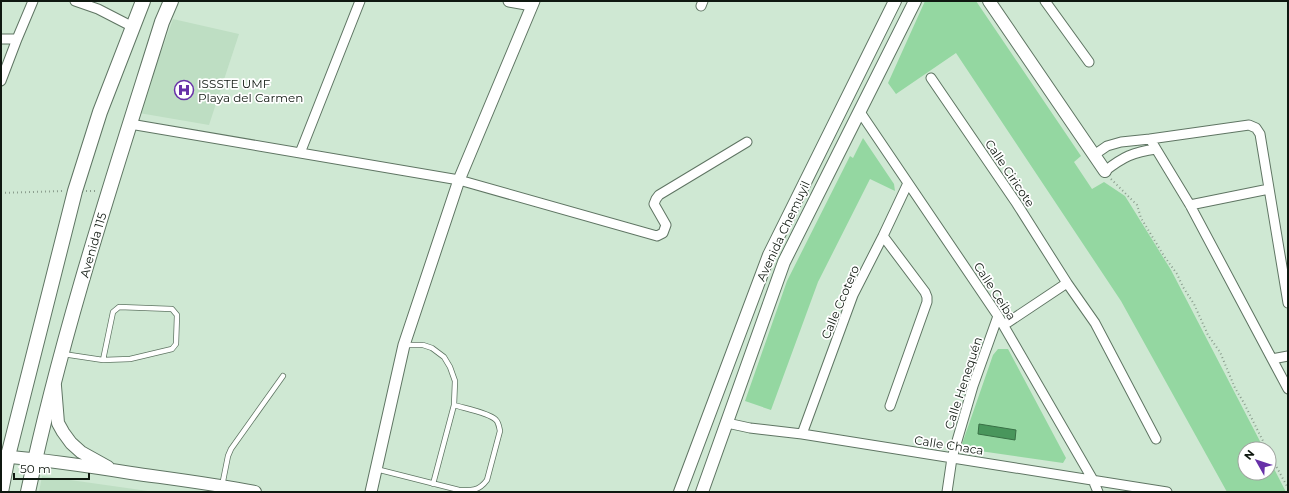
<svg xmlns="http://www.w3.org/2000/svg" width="1289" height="493" font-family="Montserrat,sans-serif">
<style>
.built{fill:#bedec3}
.green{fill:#94d7a1}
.water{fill:#49965c;stroke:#387045}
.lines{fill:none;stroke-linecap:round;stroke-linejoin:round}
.service-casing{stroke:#5f7563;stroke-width:6}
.minor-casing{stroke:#5f7563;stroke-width:11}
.tertiary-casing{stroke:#5f7563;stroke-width:13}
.secondary-casing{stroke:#5f7563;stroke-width:14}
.primary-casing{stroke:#5f7563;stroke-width:16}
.path{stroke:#8b9e8e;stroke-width:2;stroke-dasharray:1 3;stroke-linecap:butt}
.service{stroke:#fff;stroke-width:4.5}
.minor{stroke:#fff;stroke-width:9}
.tertiary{stroke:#fff;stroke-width:11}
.secondary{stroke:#fff;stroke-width:12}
.primary{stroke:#fff;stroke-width:14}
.labels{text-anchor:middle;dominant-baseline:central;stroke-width:3.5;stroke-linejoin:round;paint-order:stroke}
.poi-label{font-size:12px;fill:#0f1810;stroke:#fff;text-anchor:start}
.street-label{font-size:12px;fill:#0f1810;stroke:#fff}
</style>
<rect width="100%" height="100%" fill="#cfe8d3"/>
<!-- built -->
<path class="built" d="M 173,19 L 239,34 L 209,125 L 139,113 Z
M 42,476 L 155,492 L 39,492 Z"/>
<!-- green -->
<path class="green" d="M 925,1 L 976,1 L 1081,156 L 1074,162 L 1092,189 L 1104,182 L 1125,196 L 1171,270 L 1264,449 L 1245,449 L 1245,473 L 1269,473 L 1269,459 L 1286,492 L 1227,492 L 1121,301 L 956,53 L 896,94 L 888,83 Z
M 863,138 L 894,184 L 895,191 L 870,179 L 818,282 L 771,410 L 745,401 L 787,281 L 850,156 L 853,158 Z
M 998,349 L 1008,349 L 1066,458 L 1063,463 L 966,449 L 962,444 L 993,355 Z"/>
<!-- water -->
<path class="water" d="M 979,424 L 1016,430 L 1015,440 L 978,434 Z"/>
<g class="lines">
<!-- service casing -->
<g class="service-casing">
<path id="service" d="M 405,345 L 423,345 L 432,348 L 444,357 L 450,367 L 455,381 L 454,405 L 433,484
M 63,354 L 103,360 L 130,359 L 172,349 L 176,344 L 177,315 L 172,309 L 119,307 L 113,312 L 103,360
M 376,469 L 459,490 C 471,491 479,491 487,480 L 500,431 C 499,427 499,423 496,420 C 490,413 463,408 454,405
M 222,486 L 228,456 L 231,449 L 283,376"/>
</g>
<!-- minor casing -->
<g class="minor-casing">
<path id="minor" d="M 75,1 L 98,9 L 133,27
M 1045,1 L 1089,62
M 701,6 L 703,1
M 1,39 L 17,39
M 931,78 L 1017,204 L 1067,283 L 1004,325
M 1,81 L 17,39 L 33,1
M 860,112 L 998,316 L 1093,480 L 1098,492
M 130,124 L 459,180 L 657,236 L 663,233 L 666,225 L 654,204 L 656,199 L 659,195 L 747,142
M 300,153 L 360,1
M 1094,155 L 1107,146 L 1121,142 L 1150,139
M 1105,171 C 1123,157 1133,152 1156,149
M 1190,205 L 1269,189
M 883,236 L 925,292 L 927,297 L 927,302 L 890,406
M 1067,283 L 1095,323 L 1156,439
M 1288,303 L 1260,134 L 1256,128 L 1249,125 L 1150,139 L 1190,205 L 1288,389
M 1272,359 L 1288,356
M 727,423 L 750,428 L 802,434 L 1167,492
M 802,434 L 853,295 L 883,236 L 908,183
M 947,492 L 952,458 L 973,386 L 998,316"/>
</g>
<!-- tertiary casing -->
<g class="tertiary-casing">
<path id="tertiary" d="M 509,1 L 532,5
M 371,492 L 404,345 L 459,180 L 534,1"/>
</g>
<!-- secondary casing -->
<g class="secondary-casing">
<path id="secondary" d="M 989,1 L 1105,171
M 55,386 L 58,423 L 63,432 L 71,443 L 81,452 L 108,467
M 1,456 C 45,460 88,466 131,473 C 173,479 214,484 255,492
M 680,492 L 769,255 L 895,1
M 702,492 L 784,262 L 915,1"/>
</g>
<!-- primary casing -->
<g class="primary-casing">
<path id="primary" d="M 1,492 L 8,456 L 75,191 L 100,112 L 143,1
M 28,492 C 62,332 113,178 162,22 L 171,1"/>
</g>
<!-- path -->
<path class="path" d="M 1111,179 L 1137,205 L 1141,218 L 1164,256 L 1177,274 L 1183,287 L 1194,304 L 1208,335 L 1220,352 L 1235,388 L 1244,403 L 1267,449
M 86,191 L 98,191
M 1,193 L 64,191
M 1269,453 L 1288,488"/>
<!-- service -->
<use href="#service" class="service"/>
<!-- minor -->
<use href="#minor" class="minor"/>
<!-- tertiary -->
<use href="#tertiary" class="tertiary"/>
<!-- secondary -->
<use href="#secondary" class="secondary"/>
<!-- primary -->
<use href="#primary" class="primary"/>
</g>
<!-- icons -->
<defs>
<g id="hospital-ring" transform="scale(1)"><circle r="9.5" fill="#fff" stroke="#6731a8" stroke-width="1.5"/><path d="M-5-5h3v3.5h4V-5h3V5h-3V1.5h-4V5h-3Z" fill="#6731a8"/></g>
</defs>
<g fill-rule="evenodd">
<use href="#hospital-ring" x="184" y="90"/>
</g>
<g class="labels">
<!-- poi labels -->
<g class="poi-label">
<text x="198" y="83">ISSSTE UMF<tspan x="198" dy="14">Playa del Carmen</tspan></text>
</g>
<!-- street labels -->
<g class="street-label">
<text transform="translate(1010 173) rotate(56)">Calle Ciricote</text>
<text transform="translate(783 231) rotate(-65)">Avenida Chemuyil</text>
<text transform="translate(93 245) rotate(-74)">Avenida 115</text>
<text transform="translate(995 291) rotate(57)">Calle Ceiba</text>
<text transform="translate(840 302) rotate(-67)">Calle Ccotero</text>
<text transform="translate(963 383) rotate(-72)">Calle Henequén</text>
<text transform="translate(949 445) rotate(9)">Calle Chaca</text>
</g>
</g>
<!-- border -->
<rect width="1289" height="493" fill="none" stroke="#0f1810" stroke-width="4"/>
<!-- north arrow -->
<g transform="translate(1257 461) rotate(309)"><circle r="19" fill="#ffffff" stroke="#9fa39f"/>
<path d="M0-3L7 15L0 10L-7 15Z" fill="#6731a8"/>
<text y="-6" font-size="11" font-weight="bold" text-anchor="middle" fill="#0f1810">N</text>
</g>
<!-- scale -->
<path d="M14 473v6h75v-6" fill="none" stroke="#0f1810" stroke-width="2"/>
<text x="20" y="473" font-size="12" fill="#0f1810" stroke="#ffffff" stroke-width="3" paint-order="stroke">50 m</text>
</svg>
